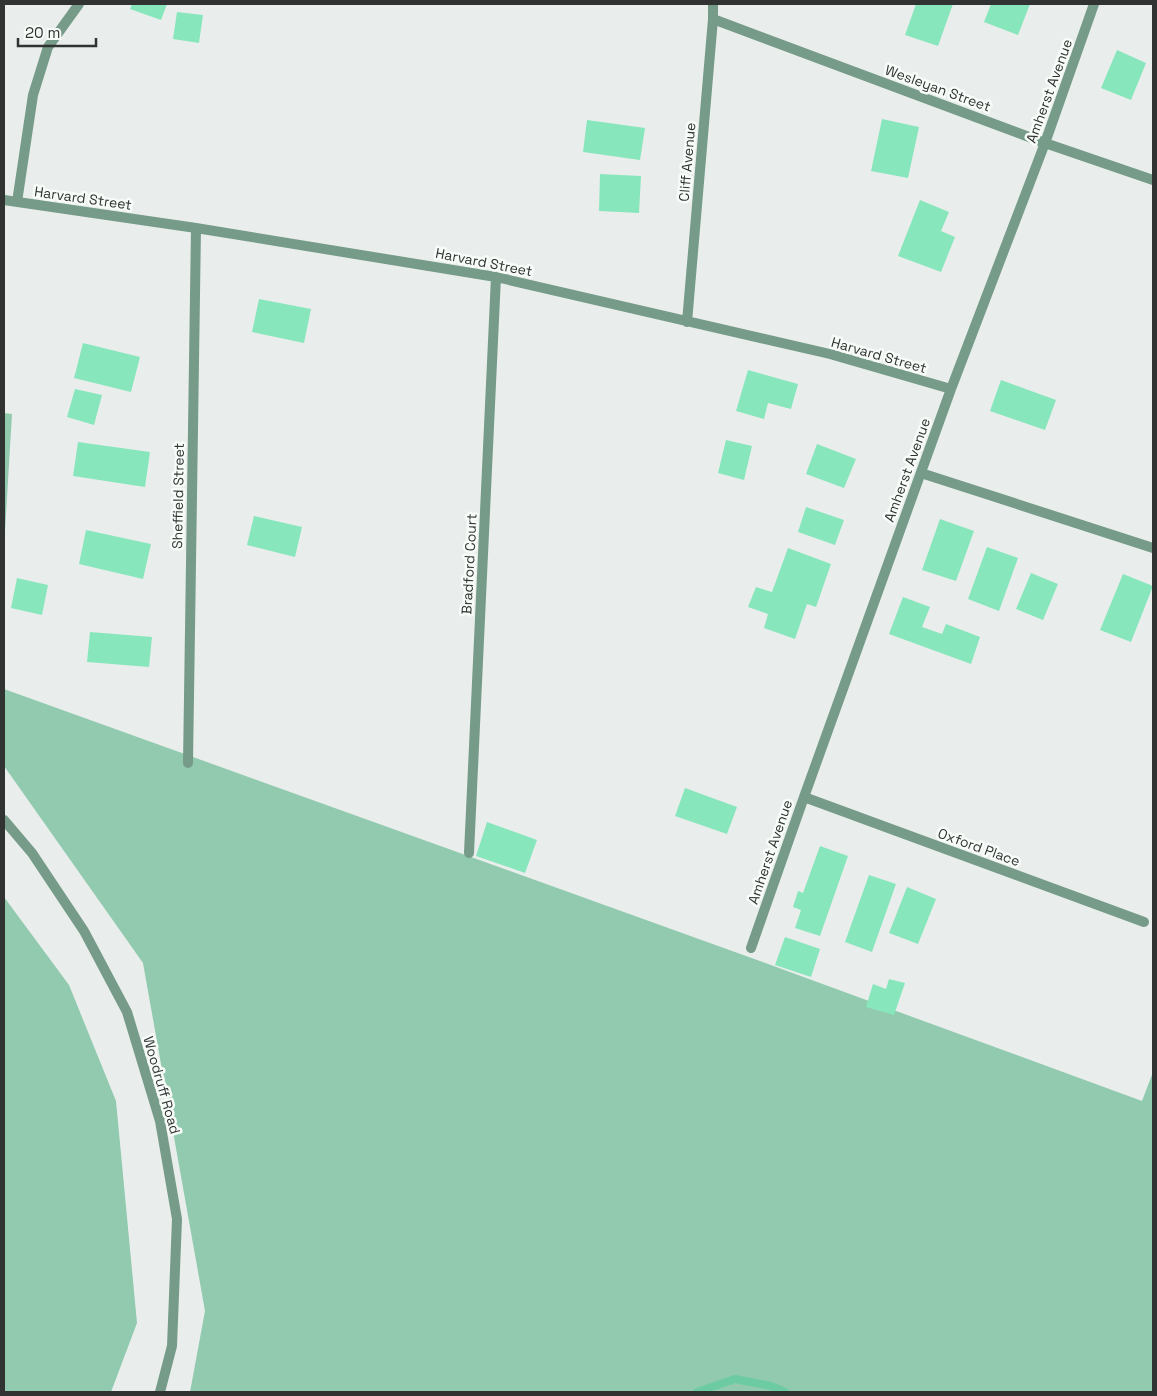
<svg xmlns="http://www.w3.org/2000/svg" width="1157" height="1396" font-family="'Space Grotesk',sans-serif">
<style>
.green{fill:#91caaf}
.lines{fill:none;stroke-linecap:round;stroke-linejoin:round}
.stream{stroke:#6dcba3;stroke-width:8}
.building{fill:#88e6bc}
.street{stroke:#769b89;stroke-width:10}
.labels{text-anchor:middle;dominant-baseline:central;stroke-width:5;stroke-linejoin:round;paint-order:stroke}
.street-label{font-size:14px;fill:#313332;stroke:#f7fcf9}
</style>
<rect width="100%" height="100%" fill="#e9eeec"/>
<!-- green -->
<path class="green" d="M 4,413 L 12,414 L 4,548 Z
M 4,689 L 746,956 L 1142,1101 L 1153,1072 L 1153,1392 L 190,1392 L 205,1311 L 143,963 L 4,766 Z
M 4,897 L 69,985 L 116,1101 L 137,1323 L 111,1392 L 4,1392 Z"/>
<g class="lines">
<!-- stream -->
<path class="stream" d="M 697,1392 L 735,1379 L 771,1386 L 785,1392"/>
</g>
<!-- building -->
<path class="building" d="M 132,4 L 167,4 L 161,20 L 130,9 Z
M 916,4 L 953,4 L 938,46 L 905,35 Z
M 991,4 L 1030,4 L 1018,35 L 984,22 Z
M 177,12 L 203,15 L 199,43 L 173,39 Z
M 1117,50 L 1146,63 L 1131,100 L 1101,88 Z
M 882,119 L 919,127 L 908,178 L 871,171 Z
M 587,120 L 645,128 L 640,160 L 583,152 Z
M 600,174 L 641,176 L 639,213 L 599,211 Z
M 920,200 L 949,212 L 941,231 L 955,237 L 941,272 L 898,256 Z
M 259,299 L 311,309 L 304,343 L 252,332 Z
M 83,343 L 140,357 L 131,392 L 74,378 Z
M 748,370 L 798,384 L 791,409 L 768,403 L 764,419 L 736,411 Z
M 1001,380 L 1056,400 L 1045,430 L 990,411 Z
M 75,389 L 102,395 L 94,425 L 67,417 Z
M 726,440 L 752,446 L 744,480 L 718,473 Z
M 78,442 L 150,452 L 145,487 L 73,476 Z
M 817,444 L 856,459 L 844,488 L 806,474 Z
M 806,507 L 844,520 L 835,545 L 798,532 Z
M 254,516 L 302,527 L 295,557 L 247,545 Z
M 940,519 L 974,531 L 956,581 L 922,570 Z
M 86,530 L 151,544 L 143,579 L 79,564 Z
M 987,547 L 1018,558 L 999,611 L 968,599 Z
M 788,548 L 831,564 L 816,607 L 807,604 L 795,639 L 764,628 L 768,614 L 748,607 L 756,587 L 772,592 Z
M 1031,573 L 1058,584 L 1043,620 L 1016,609 Z
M 1123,574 L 1153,586 L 1131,642 L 1100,630 Z
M 17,578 L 48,585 L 42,615 L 11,608 Z
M 903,597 L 930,607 L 922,627 L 942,634 L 946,624 L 980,637 L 971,664 L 889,634 Z
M 90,632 L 152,637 L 149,667 L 87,662 Z
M 685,788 L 737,807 L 727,834 L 675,816 Z
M 487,822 L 537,840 L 525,873 L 476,856 Z
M 820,846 L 848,856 L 820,936 L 795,928 L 801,910 L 793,907 L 798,891 L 803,893 Z
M 869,875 L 896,884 L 872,952 L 845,942 Z
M 907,887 L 936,899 L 918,944 L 889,933 Z
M 785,937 L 820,949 L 811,977 L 775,965 Z
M 889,979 L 905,983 L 894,1015 L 866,1007 L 873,984 L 886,989 Z"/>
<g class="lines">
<!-- street -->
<path class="street" d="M 713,19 L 1045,143 L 1153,180
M 4,200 L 196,228 L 496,277 L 830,354 L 951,389
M 17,202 L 33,95 L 48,47 L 79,4
M 687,322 L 713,19 L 713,4
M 921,473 L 1153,548
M 188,763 L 196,228
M 804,797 L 1144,922
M 4,820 L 32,853 L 84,931 L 127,1012 L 160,1121 L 177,1219 L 172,1346 L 160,1392
M 469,853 L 496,277
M 751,948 L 804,797 L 951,389 L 1045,143 L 1094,4"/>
</g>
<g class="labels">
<!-- street labels -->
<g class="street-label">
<text transform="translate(938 88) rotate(20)">Wesleyan Street</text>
<text transform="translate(1049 91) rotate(-70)">Amherst Avenue</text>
<text transform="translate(687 162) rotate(-85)">Cliff Avenue</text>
<text transform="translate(83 198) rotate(8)">Harvard Street</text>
<text transform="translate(484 262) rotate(11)">Harvard Street</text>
<text transform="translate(879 355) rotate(16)">Harvard Street</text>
<text transform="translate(907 470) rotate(-70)">Amherst Avenue</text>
<text transform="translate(178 496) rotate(-89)">Sheffield Street</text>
<text transform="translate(469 564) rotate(-87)">Bradford Court</text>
<text transform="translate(979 847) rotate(20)">Oxford Place</text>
<text transform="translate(770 852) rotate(-71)">Amherst Avenue</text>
<text transform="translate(162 1085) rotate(74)">Woodruff Road</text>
</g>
</g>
<!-- border -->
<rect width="1157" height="1396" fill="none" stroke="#313332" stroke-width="10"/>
<!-- scale -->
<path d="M18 38v8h78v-8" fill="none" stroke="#313332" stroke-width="2.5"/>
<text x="25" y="38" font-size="15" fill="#313332" stroke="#f7fcf9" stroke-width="4" paint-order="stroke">20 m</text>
</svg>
